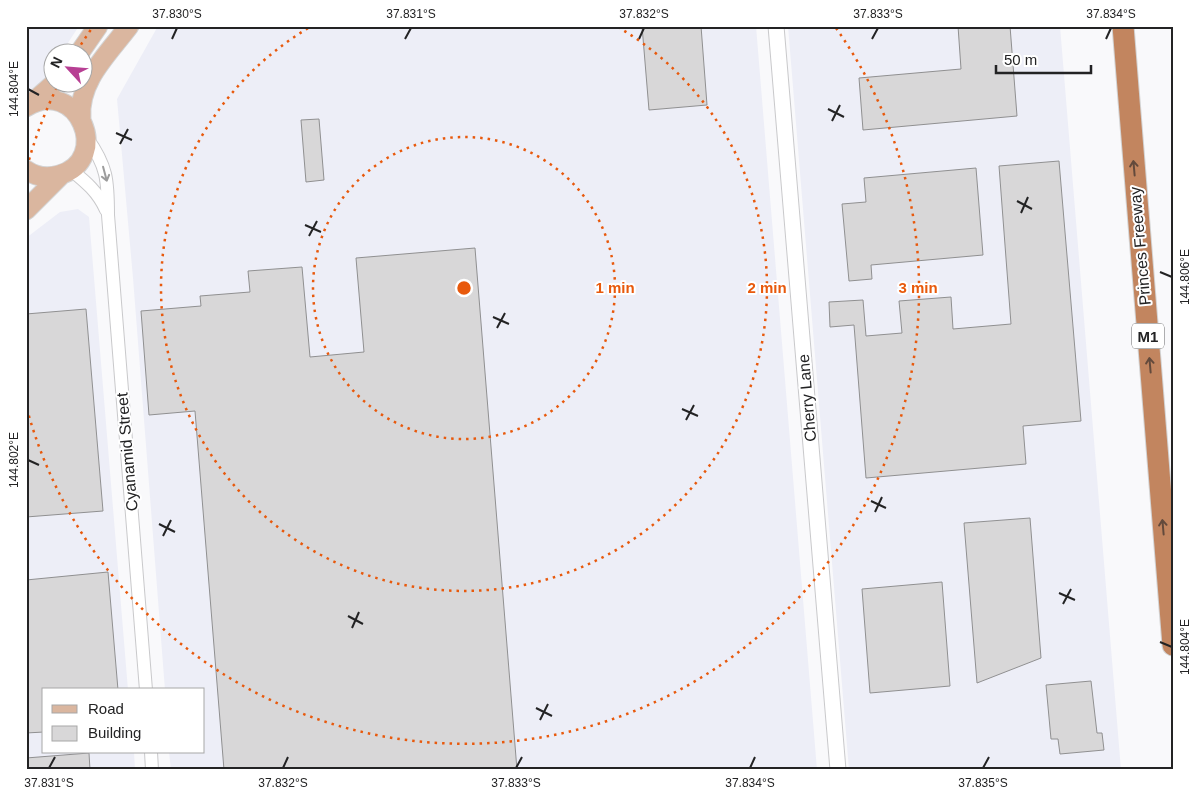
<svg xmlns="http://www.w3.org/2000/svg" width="1199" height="796" font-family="Helvetica,sans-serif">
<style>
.built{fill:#edeef7}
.building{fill:#d8d7d8;stroke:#909091}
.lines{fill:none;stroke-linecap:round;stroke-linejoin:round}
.minor-casing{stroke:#c9c9cb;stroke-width:14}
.tertiary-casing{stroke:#c9c9cb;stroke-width:17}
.primary-casing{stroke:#d3d3d3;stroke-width:21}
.motorway-casing{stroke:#d3d3d3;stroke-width:23}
.minor{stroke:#fff;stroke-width:12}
.tertiary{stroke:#fff;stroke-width:15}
.primary{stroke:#dab69f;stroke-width:19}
.motorway{stroke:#c2855f;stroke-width:21}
.oneway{stroke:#634a3c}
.oneway2{stroke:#9c9c9c}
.ticks{fill:none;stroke:#232324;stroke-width:2}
.ring{fill:none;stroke:#e8590c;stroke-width:2.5;stroke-dasharray:2.5 5}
.labels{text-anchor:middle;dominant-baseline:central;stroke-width:4;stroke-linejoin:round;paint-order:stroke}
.shield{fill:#fff;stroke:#656566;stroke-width:1}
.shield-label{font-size:15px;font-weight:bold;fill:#232324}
.street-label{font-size:16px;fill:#232324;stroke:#fff}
.centre{fill:#e8590c;stroke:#fff;stroke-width:2.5}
.ring-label{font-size:15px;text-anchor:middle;font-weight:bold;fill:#e8590c;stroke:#fff;stroke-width:4;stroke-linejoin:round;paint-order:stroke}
.neatline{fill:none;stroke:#232324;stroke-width:2}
.ticks-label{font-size:12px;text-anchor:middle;fill:#232324}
</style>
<rect width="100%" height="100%" fill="#f9f9fb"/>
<!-- built -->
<path class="built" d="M 26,26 L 79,26 L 62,52 L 52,52 L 52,68 L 26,110 Z
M 158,26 L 756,26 L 817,770 L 171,770 L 169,752 L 204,752 L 204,690 L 165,690 L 133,278 L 117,99 Z
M 788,26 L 1060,26 L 1121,770 L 849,770 Z
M 78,209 L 89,217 L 128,690 L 44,690 L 44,752 L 134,752 L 135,770 L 26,770 L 26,238 L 60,212 Z"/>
<!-- building -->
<path class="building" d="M 642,26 L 701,26 L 707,105 L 649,110 Z
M 958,26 L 1010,26 L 1017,116 L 863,130 L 859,78 L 961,69 Z
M 319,119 L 324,180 L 306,182 L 301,120 Z
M 1059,161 L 1081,421 L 1023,426 L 1026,464 L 866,478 L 854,325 L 830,327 L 829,302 L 863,300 L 866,336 L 902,333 L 899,301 L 951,297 L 953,329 L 1011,324 L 999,166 Z
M 976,168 L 983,255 L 871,265 L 872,279 L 849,281 L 842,204 L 866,202 L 864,178 Z
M 475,248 L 517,770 L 224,770 L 195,411 L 149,415 L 141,311 L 201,306 L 200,296 L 250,292 L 248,271 L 302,267 L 310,357 L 364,352 L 356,258 Z
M 86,309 L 103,511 L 26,517 L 26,314 Z
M 1030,518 L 1041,658 L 977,683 L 964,523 Z
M 108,572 L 118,690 L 44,690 L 44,732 L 26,733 L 26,580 Z
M 942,582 L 950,686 L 870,693 L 862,589 Z
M 1091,681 L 1097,733 L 1102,733 L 1104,750 L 1060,754 L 1058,739 L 1051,739 L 1046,685 Z
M 89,753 L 90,770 L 26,770 L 26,758 Z"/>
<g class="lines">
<!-- minor casing -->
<g class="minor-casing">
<path id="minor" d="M 87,138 C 107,166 108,180 108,215 L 146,690
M 71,170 C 86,182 98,192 106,210
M 151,752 L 152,770"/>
</g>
<!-- tertiary casing -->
<g class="tertiary-casing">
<path id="tertiary" d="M 776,26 L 838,770"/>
</g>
<!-- primary casing -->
<g class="primary-casing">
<path id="primary" d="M 80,52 L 98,26
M 32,103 L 56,82
M 26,107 C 78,75 113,160 59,175 C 48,178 36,177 26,170
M 81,118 C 78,81 108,54 129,26
M 26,210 L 62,174"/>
</g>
<!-- motorway casing -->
<g class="motorway-casing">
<path id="motorway" d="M 1123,26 L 1173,645"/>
</g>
<!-- minor -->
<use href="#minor" class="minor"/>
<!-- tertiary -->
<use href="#tertiary" class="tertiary"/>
<!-- primary -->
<use href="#primary" class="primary"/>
<!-- motorway -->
<use href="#motorway" class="motorway"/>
</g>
<!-- one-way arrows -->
<defs><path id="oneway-shaft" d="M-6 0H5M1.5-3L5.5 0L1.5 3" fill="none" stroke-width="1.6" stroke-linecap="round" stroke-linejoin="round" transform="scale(1.25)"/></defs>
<g class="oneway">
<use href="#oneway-shaft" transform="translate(1134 168) rotate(-95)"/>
<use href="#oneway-shaft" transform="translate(1150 365) rotate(-95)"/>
<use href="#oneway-shaft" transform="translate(1163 527) rotate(-95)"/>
</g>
<use class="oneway2" href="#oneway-shaft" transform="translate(105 174) rotate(75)"/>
<!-- ticks -->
<path class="ticks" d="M 172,39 L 177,28M 405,39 L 411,28M 639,39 L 644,28M 872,39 L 878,28M 1106,39 L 1111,28M 28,89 L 39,95M 828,109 L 844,117M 832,121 L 840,105M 116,133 L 132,140M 120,144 L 128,129M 1017,201 L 1032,209M 1021,213 L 1028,197M 305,225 L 321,232M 309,236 L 317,221M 1160,272 L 1172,277M 493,317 L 509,324M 497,328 L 505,313M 682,409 L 698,416M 686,420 L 694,405M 28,460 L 39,465M 871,501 L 886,508M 875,512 L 882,497M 159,524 L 175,532M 163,536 L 171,520M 1059,593 L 1075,600M 1063,604 L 1071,589M 348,616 L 363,624M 352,628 L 359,612M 1160,642 L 1172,647M 536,708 L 552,716M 540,720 L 548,704M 49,768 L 55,757M 283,768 L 288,757M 516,768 L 522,757M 750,768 L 755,757M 983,768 L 989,757"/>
<!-- distance rings -->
<g class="ring">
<circle cx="464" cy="288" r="151"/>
<path d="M618 27A303 303 0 1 1 310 27"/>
<path d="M27 167A454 454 0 0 1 58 85M77 51A454 454 0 0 1 92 28M836 28A454 454 0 1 1 27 409"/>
</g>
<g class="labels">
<!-- shield labels -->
<rect class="shield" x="1132" y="323.5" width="32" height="25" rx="4"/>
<g class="shield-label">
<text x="1148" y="336">M1</text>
</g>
<!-- street labels -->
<g class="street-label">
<text transform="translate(1140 246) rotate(-95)">Princes Freeway</text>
<text transform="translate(807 398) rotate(-95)">Cherry Lane</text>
<text transform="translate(127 452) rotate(-95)">Cyanamid Street</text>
</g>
</g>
<circle cx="464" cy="288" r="8" class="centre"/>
<g class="ring-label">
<text x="615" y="293">1 min</text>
<text x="767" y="293">2 min</text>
<text x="918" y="293">3 min</text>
</g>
<!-- border -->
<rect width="1199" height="796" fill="none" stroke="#ffffff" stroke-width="55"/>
<!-- legend -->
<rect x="42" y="688" width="162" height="65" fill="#ffffff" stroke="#a7a7a7"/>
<rect x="52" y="705" width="25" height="8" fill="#dab69f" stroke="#a7a7a7"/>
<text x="88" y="714" font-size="15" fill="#232324">Road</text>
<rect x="52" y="726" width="25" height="15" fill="#d8d7d8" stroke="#a7a7a7"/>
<text x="88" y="738" font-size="15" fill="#232324">Building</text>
<!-- north arrow -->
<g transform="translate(68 68) rotate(296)"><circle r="24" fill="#ffffff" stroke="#a7a7a7"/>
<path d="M0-4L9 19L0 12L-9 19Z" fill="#b73f93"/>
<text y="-8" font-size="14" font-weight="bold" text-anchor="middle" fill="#232324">N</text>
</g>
<!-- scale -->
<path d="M996 65v8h95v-8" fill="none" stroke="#232324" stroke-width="2.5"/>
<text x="1004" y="65" font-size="15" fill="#232324" stroke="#ffffff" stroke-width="4" paint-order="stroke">50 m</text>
<rect x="28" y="28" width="1144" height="740" class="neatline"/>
<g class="ticks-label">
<text x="177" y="18">37.830°S</text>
<text x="411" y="18">37.831°S</text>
<text x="644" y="18">37.832°S</text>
<text x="878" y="18">37.833°S</text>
<text x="1111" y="18">37.834°S</text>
<text transform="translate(14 89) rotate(-90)" y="4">144.804°E</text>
<text transform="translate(1185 277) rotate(-90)" y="4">144.806°E</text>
<text transform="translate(14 460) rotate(-90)" y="4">144.802°E</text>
<text transform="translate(1185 647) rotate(-90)" y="4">144.804°E</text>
<text x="49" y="787">37.831°S</text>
<text x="283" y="787">37.832°S</text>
<text x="516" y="787">37.833°S</text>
<text x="750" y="787">37.834°S</text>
<text x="983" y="787">37.835°S</text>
</g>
</svg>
